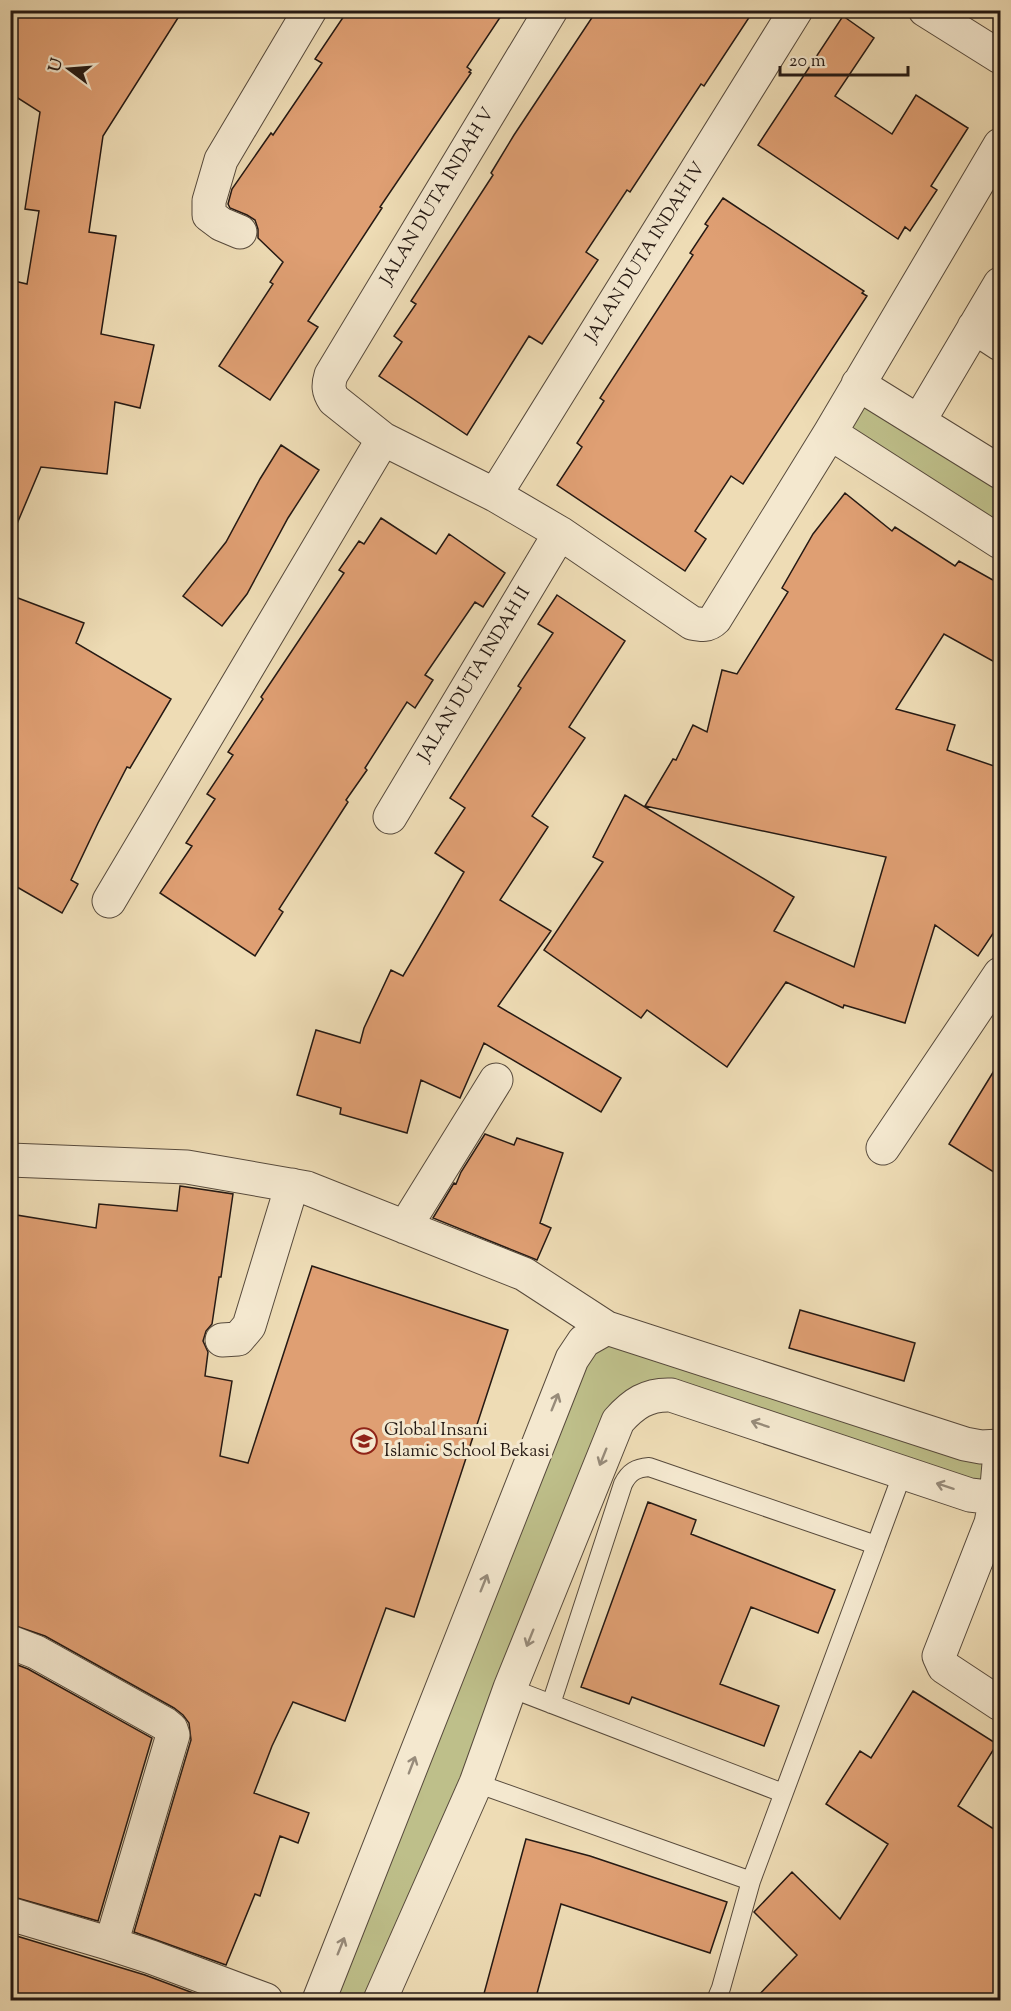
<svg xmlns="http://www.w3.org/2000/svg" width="1011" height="2011" font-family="'Sorts Mill Goudy',serif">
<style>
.green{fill:#bebf8a;stroke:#726c4e;stroke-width:1.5}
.building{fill:#df9f73;stroke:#251913;stroke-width:1.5}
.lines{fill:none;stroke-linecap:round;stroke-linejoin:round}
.service-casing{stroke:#574a3c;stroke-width:20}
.minor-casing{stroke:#574a3c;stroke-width:35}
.service{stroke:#f4e8cf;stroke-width:18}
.minor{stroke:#f4e8cf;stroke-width:33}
.oneway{stroke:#978b7a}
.labels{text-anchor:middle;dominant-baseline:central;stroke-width:6;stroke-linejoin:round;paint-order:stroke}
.street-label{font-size:18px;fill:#251913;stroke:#f4e8cf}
.poi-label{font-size:18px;fill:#251913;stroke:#f4e8cf;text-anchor:start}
</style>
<rect width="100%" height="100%" fill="#eedcb5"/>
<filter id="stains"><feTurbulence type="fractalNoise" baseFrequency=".00333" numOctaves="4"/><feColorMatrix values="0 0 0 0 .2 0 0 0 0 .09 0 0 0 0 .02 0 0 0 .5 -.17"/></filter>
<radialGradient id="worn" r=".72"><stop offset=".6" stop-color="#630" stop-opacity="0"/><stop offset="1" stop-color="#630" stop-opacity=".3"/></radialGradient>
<!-- green -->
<path class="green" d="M 865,387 L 1000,472 L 1000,542 L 830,433 Z
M 607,1328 L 981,1447 L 996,1498 L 641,1400 L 384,1993 L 398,2000 L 319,2000 L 572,1359 Z"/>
<!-- building -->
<path class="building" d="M 10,10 L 183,10 L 103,136 L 89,232 L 116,236 L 101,334 L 154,345 L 140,408 L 115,402 L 107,474 L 41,467 L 11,538 L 10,280 L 27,284 L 39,211 L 25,209 L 40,112 L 10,93 Z
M 348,10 L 505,10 L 467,67 L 471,70 L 469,72 L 471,73 L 380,207 L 382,208 L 308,321 L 318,327 L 270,400 L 219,366 L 273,284 L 270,282 L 283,262 L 258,238 L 258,229 L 255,220 L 247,215 L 230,208 L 228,204 L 232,189 L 271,133 L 273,135 L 322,63 L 315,59 Z
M 597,10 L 754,10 L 704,86 L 701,84 L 630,192 L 627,190 L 586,252 L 598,260 L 542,344 L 529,336 L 467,435 L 379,376 L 402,342 L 394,336 L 416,304 L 411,301 L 493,175 L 491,173 L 514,135 Z
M 843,16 L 874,38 L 835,96 L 892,134 L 916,95 L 968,128 L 931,186 L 937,190 L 910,231 L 905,227 L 898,239 L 758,145 Z
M 723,198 L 864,291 L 862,293 L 867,296 L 743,484 L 731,476 L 695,531 L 706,539 L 685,571 L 557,485 L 582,447 L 577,443 L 604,401 L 600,398 L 693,255 L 690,253 L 708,226 L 705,224 Z
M 281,445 L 319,470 L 288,518 L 247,594 L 222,626 L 183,596 L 226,542 L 260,479 Z
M 845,493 L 892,531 L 895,527 L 955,566 L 959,561 L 1000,584 L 1000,665 L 944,634 L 896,709 L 955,725 L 947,750 L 1000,768 L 1000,923 L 978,956 L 935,925 L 905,1023 L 844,1005 L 843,1008 L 786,982 L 727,1067 L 647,1010 L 641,1018 L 544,950 L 603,862 L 593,857 L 625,795 L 794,897 L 774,931 L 854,967 L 886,857 L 645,806 L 673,759 L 676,760 L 693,725 L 707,732 L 722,670 L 737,674 L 788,592 L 782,588 L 813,534 Z
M 381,518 L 436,554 L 449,534 L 505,573 L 483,607 L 475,602 L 425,675 L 433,680 L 415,708 L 407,702 L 365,768 L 367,770 L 346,800 L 348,802 L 279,909 L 283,912 L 255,956 L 160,893 L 192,846 L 186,843 L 215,799 L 207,794 L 233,755 L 228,752 L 263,699 L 261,697 L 344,573 L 339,570 L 359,541 L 364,544 Z
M 10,595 L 84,623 L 76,643 L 171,699 L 130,768 L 127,767 L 98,823 L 71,880 L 78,884 L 62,913 L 10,883 Z
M 557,595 L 625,641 L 569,727 L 585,738 L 532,816 L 548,827 L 500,900 L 551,931 L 498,1006 L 621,1078 L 601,1112 L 484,1043 L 460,1098 L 421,1080 L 407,1133 L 340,1114 L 341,1108 L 297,1095 L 316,1030 L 360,1043 L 364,1028 L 391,970 L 403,976 L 464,872 L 435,853 L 465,808 L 450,798 L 521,688 L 518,686 L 553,633 L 538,624 Z
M 1000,1061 L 1000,1176 L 949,1144 Z
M 485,1134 L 514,1145 L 517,1138 L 563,1153 L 540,1223 L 551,1228 L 537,1260 L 433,1218 L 454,1183 L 456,1184 L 461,1172 Z
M 180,1186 L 233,1194 L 221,1277 L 219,1277 L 212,1324 L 206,1331 L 203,1341 L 208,1352 L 205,1376 L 232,1381 L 220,1456 L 248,1463 L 312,1266 L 508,1330 L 414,1617 L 386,1608 L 345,1721 L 293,1702 L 272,1746 L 254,1793 L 309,1813 L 298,1843 L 280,1836 L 260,1896 L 255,1894 L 226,1965 L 134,1932 L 191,1740 L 189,1723 L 183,1715 L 174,1708 L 45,1636 L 10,1624 L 10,1214 L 96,1228 L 99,1204 L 177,1211 Z
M 800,1310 L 915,1343 L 904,1381 L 789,1348 Z
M 648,1502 L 696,1520 L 691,1534 L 835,1590 L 818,1633 L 751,1607 L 720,1684 L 779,1706 L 764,1746 L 632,1697 L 629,1704 L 581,1687 Z
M 10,1662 L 28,1669 L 152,1738 L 98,1921 L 10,1896 Z
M 913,1691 L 997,1744 L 958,1806 L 1000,1833 L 1000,2001 L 753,2001 L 797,1955 L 754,1912 L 792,1872 L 840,1919 L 888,1844 L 826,1804 L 860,1751 L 871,1758 Z
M 526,1839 L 590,1856 L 727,1902 L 710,1953 L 561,1904 L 535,2001 L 482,2001 Z
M 10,1934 L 145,1975 L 212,2000 L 10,2001 Z"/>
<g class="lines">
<!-- service casing -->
<g class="service-casing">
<path id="service" d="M 876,1545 L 903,1472
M 510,1688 L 783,1793
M 551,1704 L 623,1484 C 629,1472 636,1468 649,1467 L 876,1545 L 751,1881 L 721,1988 L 716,2000
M 476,1783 L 751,1881"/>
</g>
<!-- minor casing -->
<g class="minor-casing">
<path id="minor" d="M 551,10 L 331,375 C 328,385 328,391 334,400 L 383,439 L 495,495 L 560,533 L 692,623 C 702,625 708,626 715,619 L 830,433 L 1000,145
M 925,10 L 1000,57
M 240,232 L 221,224 L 209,215 L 209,201 L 221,160 L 310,10
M 974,327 L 1000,344
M 858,384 L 1000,472
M 919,421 L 1000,284
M 830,433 L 1000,542
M 495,495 L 796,10
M 390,817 L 560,533
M 109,901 L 383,439
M 883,1148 L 1000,974
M 10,1160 L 187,1167 L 307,1188 L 524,1274 L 607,1328
M 405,1227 L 496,1080
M 222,1340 L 238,1339 L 249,1326 L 292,1185
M 1000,1452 L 996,1498 L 991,1523 L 939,1656 L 944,1667 L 1000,1704
M 10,1642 L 36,1652 L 165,1724 L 171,1729 L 173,1735 L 111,1944 L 151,1957 L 266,2000
M 10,1914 L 111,1944
M 319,2000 L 572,1359 L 584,1341 L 607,1328 L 965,1444 L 981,1447 L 1000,1446
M 380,2000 L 476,1783 L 510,1688 L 618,1421 C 633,1404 647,1394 671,1395 L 970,1495 L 996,1498 L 1000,1496"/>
</g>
<!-- service -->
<use href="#service" class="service"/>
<!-- minor -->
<use href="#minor" class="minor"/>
</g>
<!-- one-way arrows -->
<defs><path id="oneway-shaft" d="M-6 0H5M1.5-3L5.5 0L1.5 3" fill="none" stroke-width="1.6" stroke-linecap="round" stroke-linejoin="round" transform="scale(1.5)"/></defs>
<g class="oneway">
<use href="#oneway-shaft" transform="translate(555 1402) rotate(-68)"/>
<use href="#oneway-shaft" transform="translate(760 1424) rotate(-162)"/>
<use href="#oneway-shaft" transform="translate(603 1457) rotate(112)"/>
<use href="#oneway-shaft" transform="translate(945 1486) rotate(-162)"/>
<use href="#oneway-shaft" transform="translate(484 1583) rotate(-68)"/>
<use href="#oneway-shaft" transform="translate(530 1638) rotate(112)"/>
<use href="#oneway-shaft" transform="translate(412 1765) rotate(-69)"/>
<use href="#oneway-shaft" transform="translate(341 1946) rotate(-68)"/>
</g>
<!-- icons -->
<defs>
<g id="school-ring" transform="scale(1.35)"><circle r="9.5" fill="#f4e8cf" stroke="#8f2418" stroke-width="1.5"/><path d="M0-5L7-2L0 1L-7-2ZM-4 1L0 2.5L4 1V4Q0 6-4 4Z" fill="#8f2418"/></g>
</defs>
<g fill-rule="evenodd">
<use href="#school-ring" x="364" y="1441"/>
</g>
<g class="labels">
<!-- street labels -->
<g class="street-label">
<text transform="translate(438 197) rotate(-59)">JALAN DUTA INDAH V</text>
<text transform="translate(646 253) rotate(-58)">JALAN DUTA INDAH IV</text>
<text transform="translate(475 675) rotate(-59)">JALAN DUTA INDAH II</text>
</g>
<!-- poi labels -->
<g class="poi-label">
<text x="384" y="1431">Global Insani<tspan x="384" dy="21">Islamic School Bekasi</tspan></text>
</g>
</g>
<!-- margin -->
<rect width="1011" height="2011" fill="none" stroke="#eedcb5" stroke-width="36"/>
<rect x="12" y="12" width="987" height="1987" fill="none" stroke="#251913" stroke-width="3"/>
<rect x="18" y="18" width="975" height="1975" fill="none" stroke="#251913" stroke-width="1.5"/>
<!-- north arrow -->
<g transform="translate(69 69) rotate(286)" stroke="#f4e8cf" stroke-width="4.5" paint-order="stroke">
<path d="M0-4.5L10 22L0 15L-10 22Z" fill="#251913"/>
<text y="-9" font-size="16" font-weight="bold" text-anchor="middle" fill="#251913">U</text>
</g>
<!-- scale -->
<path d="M780 66v9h128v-9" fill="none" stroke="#251913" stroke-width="3"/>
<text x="789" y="66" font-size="18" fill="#251913" stroke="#f4e8cf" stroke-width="4.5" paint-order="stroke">20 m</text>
<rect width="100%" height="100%" filter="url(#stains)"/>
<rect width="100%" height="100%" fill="url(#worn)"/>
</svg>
